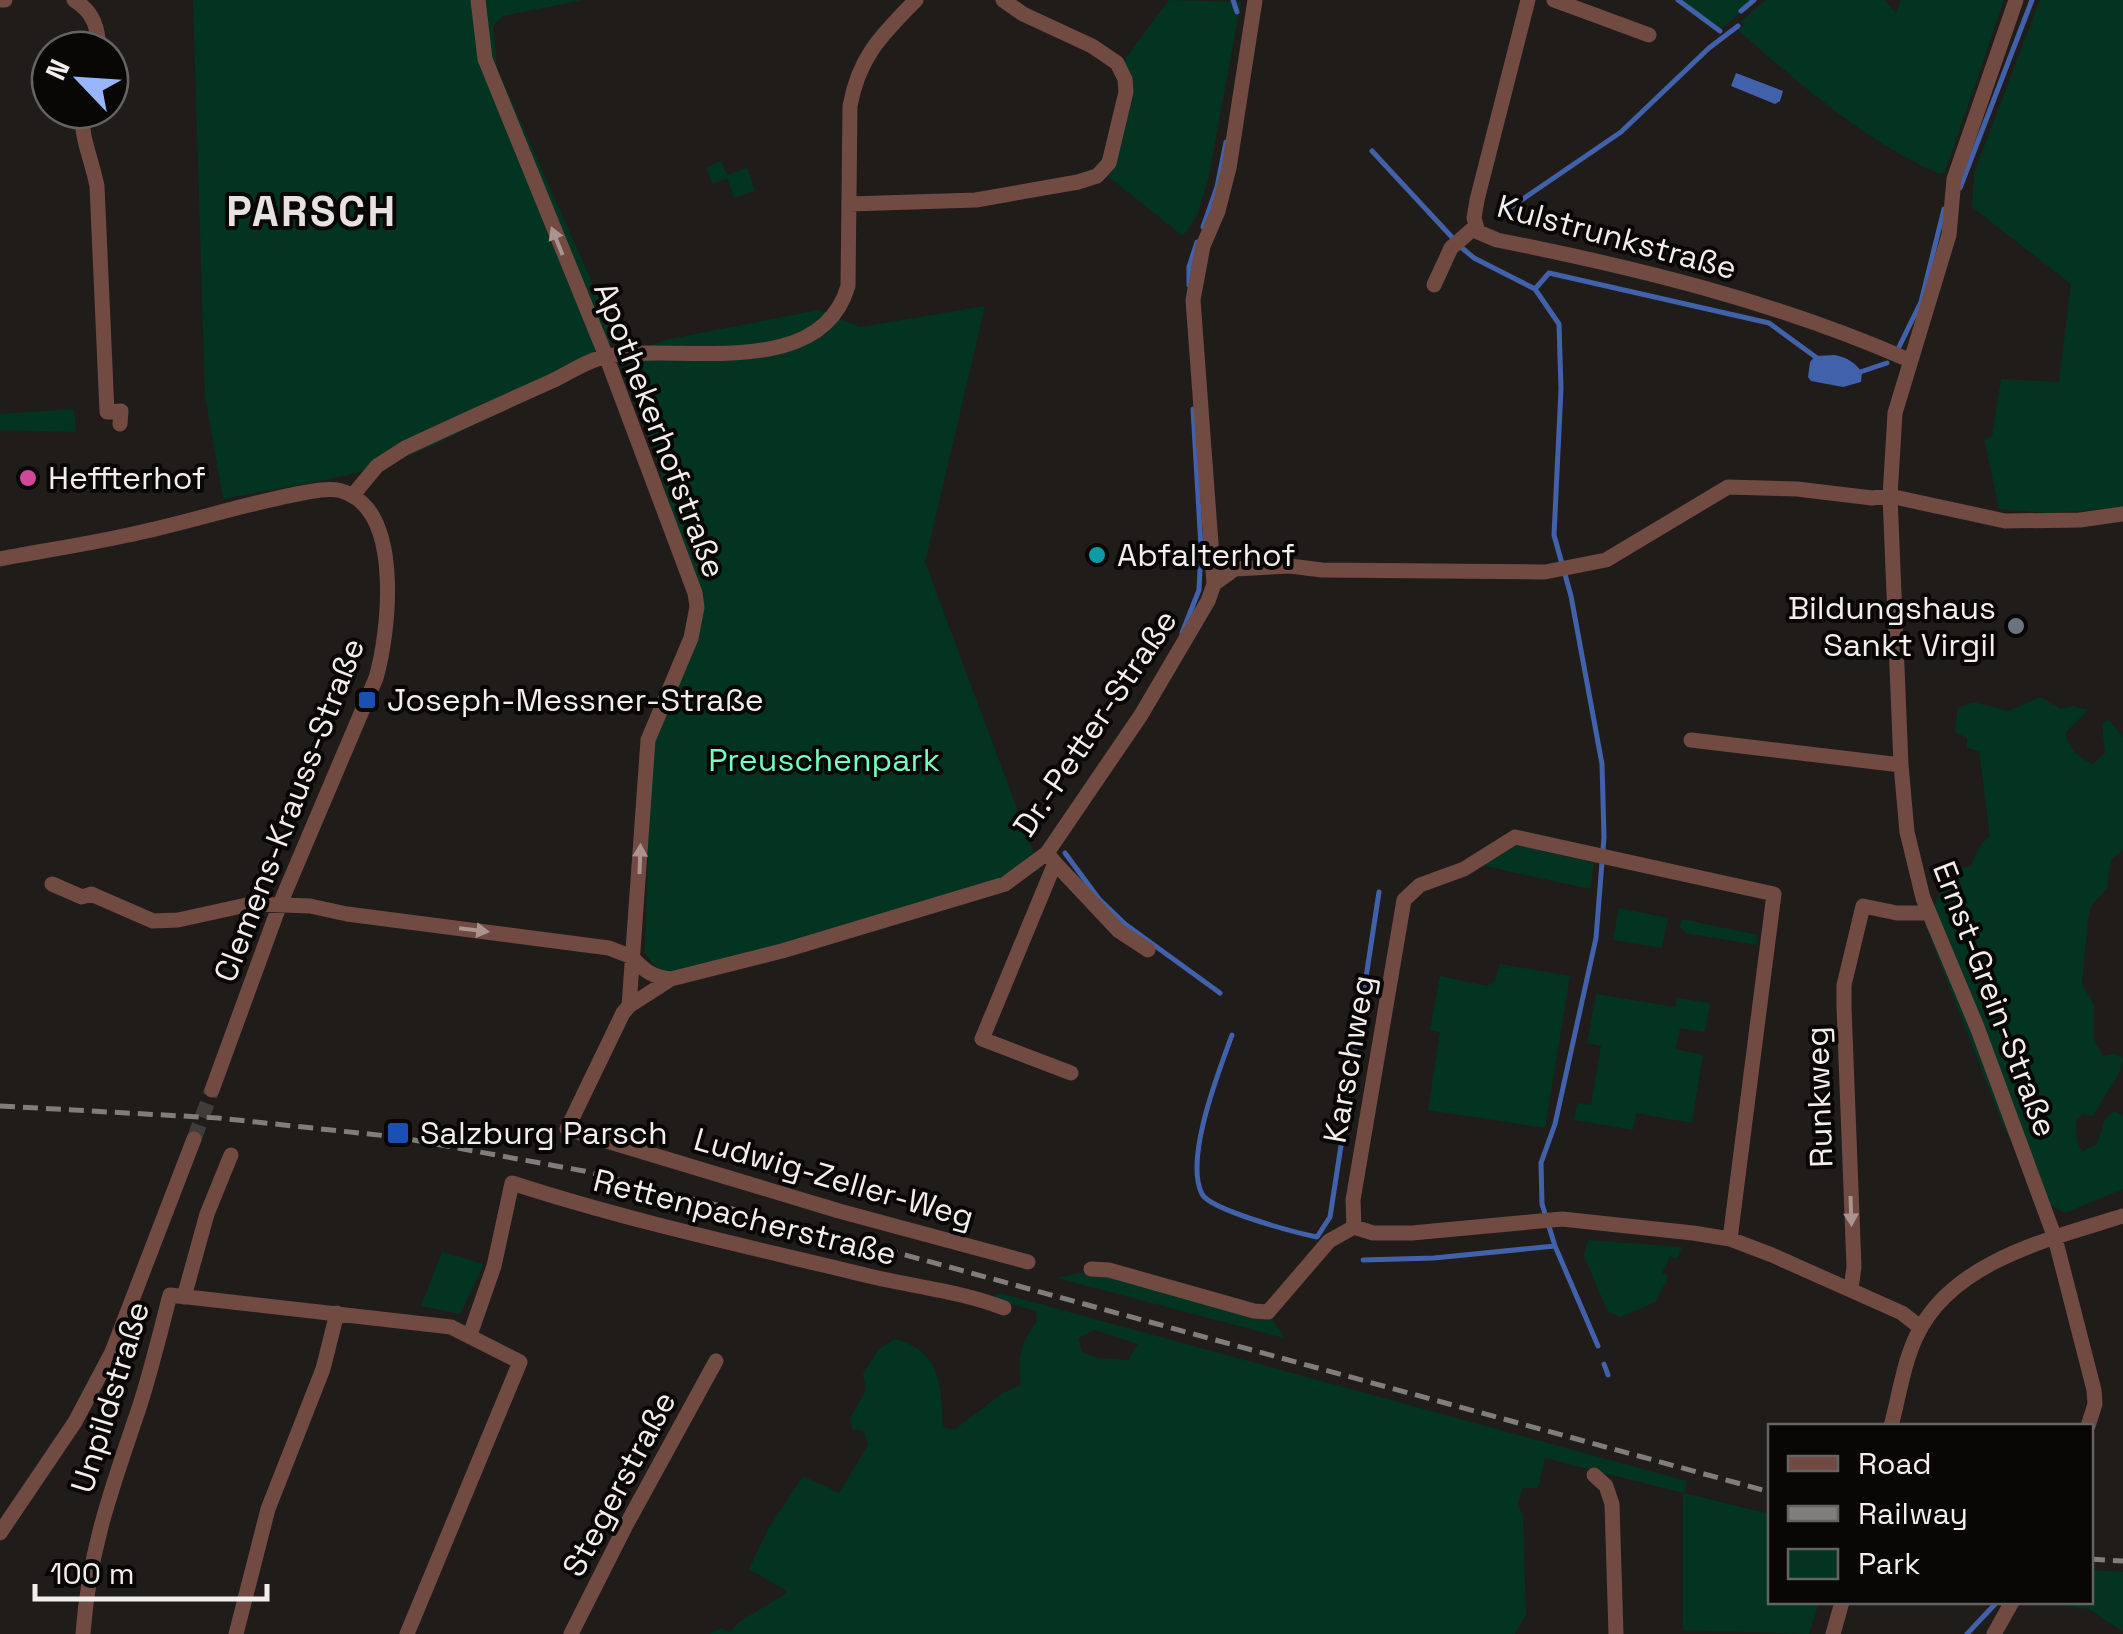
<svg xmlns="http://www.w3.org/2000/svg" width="2123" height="1634" font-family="'Space Grotesk',sans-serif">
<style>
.green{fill:#033421;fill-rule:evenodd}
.water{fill:#4161ab}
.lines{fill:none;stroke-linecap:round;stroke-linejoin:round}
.stream{stroke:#4161ab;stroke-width:5}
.street-tunnel{stroke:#3f3c3a;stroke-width:15;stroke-dasharray:15 8;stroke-linecap:butt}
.street{stroke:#714a42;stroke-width:15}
.rail{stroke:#807d7b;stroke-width:5;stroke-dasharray:15 8;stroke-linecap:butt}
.oneway{fill:#ab948e}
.hotel-dot{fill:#d1479c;stroke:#080706;stroke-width:4}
.culture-dot{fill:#0f9aa8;stroke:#080706;stroke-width:4}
.worship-dot{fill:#6b7280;stroke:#080706;stroke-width:4}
.transit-dot{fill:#1a4fb4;stroke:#080706;stroke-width:4}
.labels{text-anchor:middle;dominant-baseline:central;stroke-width:8;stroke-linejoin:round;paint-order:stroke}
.street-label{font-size:32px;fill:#f1eeec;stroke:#080706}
.poi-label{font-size:32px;fill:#f1eeec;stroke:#080706;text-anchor:start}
.park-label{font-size:32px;fill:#72ffbf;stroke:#080706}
.district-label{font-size:42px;font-weight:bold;letter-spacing:2.5px;fill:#e7e2df;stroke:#080706}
</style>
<rect width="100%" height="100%" fill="#201c1a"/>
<!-- green -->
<path class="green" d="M 193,0 L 583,0 L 503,16 L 493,26 L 497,68 L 617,339 C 547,381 480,428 403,458 C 347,480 282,487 223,499 L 205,395 Z
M 1169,0 L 1241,2 L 1208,180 L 1197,216 L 1183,236 L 1100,170 L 1113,130 L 1125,59 Z
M 1678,0 L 1756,0 L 1722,28 Z
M 1766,0 L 1884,0 L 1896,13 L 1901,0 L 2004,0 L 1945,172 L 1940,174 C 1868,144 1796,81 1738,30 L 1744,25 L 1741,21 Z
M 2040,0 L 2123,0 L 2123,508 L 2047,513 L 1999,509 L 1984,438 L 1992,437 L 2001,379 L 2059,382 L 2071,284 L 1972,207 L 1974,173 Z
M 721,161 L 727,175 L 747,168 L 755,191 L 734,198 L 727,178 L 713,184 L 706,168 Z
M 985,306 L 925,562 L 1040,870 L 827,930 L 679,976 L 659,972 L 645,953 L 648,850 L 643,790 L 695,593 L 655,455 L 630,394 L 625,355 L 665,340 L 819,310 L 860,327 Z
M 74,409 L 76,432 L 0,430 L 0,414 Z
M 2040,697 L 2061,709 L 2073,706 L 2088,710 L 2065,733 C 2070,749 2077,757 2093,764 L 2105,753 L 2102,724 L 2109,720 L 2123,737 L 2123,850 L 2111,859 L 2107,888 L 2092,905 L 2088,918 L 2082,984 L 2094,1005 L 2094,1041 L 2103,1056 L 2115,1054 L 2123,1058 C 2123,1074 2101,1098 2094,1116 L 2083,1114 L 2076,1119 L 2077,1141 L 2082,1151 L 2097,1144 L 2105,1119 L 2114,1111 L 2123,1116 L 2123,1189 L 2065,1213 L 2030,1194 L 2019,1154 L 2005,1130 L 1925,924 L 1951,871 L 1971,866 L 1982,843 L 1990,837 L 1979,751 L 1967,748 L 1967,738 L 1955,732 L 1958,708 L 1973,702 L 2008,711 Z
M 1517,845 L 1594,863 L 1590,889 L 1481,865 Z
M 1619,908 L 1668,918 L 1662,948 L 1613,940 Z
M 1682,919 L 1758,935 L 1757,945 L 1686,933 L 1680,927 Z
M 1500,964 L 1570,976 L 1545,1128 L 1428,1110 L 1440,1032 L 1430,1030 L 1440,976 L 1487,986 L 1495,981 Z
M 1596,994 L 1675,1007 L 1677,998 L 1710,1003 L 1705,1032 L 1680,1028 L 1676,1049 L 1703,1055 L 1692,1123 L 1636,1113 L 1633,1130 L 1574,1120 L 1577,1103 L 1591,1105 L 1601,1046 L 1587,1043 Z
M 1588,1240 L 1682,1247 L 1677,1259 L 1670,1256 L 1662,1273 L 1669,1276 L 1655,1302 L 1621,1317 L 1608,1312 L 1584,1256 Z
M 442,1252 L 484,1264 L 460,1314 L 421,1306 Z
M 1080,1273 L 1104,1274 L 1258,1319 L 1272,1318 L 1284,1338 L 1057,1278 Z
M 1000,1293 L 1687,1481 L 1684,1493 L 1770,1514 L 1770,1602 L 1819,1602 L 1809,1634 L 1683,1630 L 1683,1493 L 1545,1458 L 1538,1488 L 1523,1488 L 1517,1505 L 1523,1515 L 1526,1615 L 1515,1634 L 709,1634 L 721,1628 L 730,1632 L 739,1622 L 788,1592 L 749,1569 L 768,1529 L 803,1476 L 839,1493 L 868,1445 L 864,1431 L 852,1429 L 850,1418 L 866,1390 L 863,1374 L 879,1349 L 895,1339 C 942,1352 941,1385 943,1427 L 954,1430 L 1003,1393 L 1021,1385 C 1017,1359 1020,1343 1037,1322 L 1036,1311 L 1000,1301 L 994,1296 ZM 1095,1330 L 1138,1344 L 1128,1360 L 1098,1358 L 1082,1352 L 1078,1338 Z
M 2091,1570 L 2123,1572 L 2123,1632 L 2089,1609 L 2035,1602 L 2090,1602 Z"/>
<!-- water -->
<path class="water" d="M 1736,73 L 1783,91 L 1780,101 L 1775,104 L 1731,86 Z
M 1835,355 C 1848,358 1854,362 1862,372 L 1861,382 L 1843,387 L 1811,381 L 1808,377 L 1810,362 L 1815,356 Z"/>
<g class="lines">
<!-- stream -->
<path class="stream" d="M 1233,0 L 1237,12
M 1678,0 L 1720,31
M 1741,11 L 1754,0
M 1372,151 L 1462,248 L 1474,258 L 1535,289 L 1559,324 L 1561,389 L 1554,535 L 1571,596 L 1602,764 L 1604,837 L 1596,938 L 1555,1124 L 1541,1163 L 1542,1204 L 1555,1246 L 1598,1346
M 1960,188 L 2032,0
M 1501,214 L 1621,132 L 1709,48 L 1738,26
M 1203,227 L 1217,187 L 1226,142
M 1189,285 L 1189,267 L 1197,242
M 1535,289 L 1549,273 L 1769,323 L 1817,358
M 1899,347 L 1921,302 L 1944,209
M 1857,373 L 1887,363
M 1182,633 L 1199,590 L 1201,548 L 1193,409
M 1065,853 L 1099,899 L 1125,924 L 1220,993
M 1232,1035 C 1219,1071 1184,1159 1202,1194 C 1210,1210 1297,1233 1317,1237 L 1330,1217 L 1352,1074
M 1353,1063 L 1379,892
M 1363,1260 L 1434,1258 L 1555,1246
M 1604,1364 L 1608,1375
M 1967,1634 L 1997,1602"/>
<!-- street-tunnel -->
<path class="street-tunnel" d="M 194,1139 L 212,1090"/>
<!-- street -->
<path class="street" d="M 0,0 L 5,0
M 74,0 C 94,12 98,28 99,50
M 478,0 L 485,59 L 606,356 L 695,593 L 697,607 L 691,638 L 648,740 L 629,1006
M 1528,0 L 1477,200 L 1474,218 L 1478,232 L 1497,240 C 1638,268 1777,302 1909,360
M 1554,0 L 1649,35
M 2016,0 L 1954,179 L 1949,235 L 1895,413 L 1890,496 L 1901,765 L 1907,832 L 1923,898 L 1977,1027 L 2055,1238 L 2094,1390 L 2095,1404 L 2088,1426
M 81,110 C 82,141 91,157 97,186 L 107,412 L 121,411 L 120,424
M 849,204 L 976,200 L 1078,182 L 1097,176 L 1109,163 L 1126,92 L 1125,79 L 1117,63 L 1092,46 L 1023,14 L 1003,0
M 1434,285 L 1451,248 L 1475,227
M 353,495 L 377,466 L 405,448 C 454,425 503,403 552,381 C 569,373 589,359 608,356 C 680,343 820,382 848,286 L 850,106 C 859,56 882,35 916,0
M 0,559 C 47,550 95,543 142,532 C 201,519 260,499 320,490 C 329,489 341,489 349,494 C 402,518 389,633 376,678 L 280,904 L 212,1090
M 1214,584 L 1235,569 L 1290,566 L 1322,570 L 1545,572 L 1606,560 L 1728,487 L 1797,489 L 1872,498 L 1890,496 L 2005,521 L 2080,520 L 2123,514
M 1691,740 L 1901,765
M 1047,853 L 1055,863 L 982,1039 L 1071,1073
M 1055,863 L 1119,931 L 1148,950
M 52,884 L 82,897 L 91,894 L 153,921 L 178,920 L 251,904 L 310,906 L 347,914 L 609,948 L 632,957
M 632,957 C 644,971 653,977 671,979
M 1354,1227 L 1353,1200 L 1404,900 L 1420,885 L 1464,869 L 1515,837 L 1774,894 L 1730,1239
M 1028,1262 L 839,1211 L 567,1129 L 623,1013 L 629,1006 L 671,979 L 782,951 L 1005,884 L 1047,853 L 1141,715 L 1208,601 L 1214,584 L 1193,300 L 1203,246 L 1218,211 L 1229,168 L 1255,0
M 1091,1269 L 1109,1270 L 1254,1311 L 1268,1312 L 1329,1241 L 1354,1227 L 1373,1233 L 1412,1233 L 1562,1219 L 1693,1233 L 1730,1239 L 1772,1255 L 1902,1313 L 1921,1328
M 1851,1289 L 1854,1267 L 1844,1007 L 1844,985 L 1863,906 L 1897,913 L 1928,913
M 184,1297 L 207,1214 L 231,1155
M 470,1335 L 494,1266 L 512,1183 C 629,1221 750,1247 869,1276 C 915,1287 960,1291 1004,1308
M 1891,1426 C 1899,1397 1903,1365 1916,1337 C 1951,1261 2050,1239 2123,1216
M 1594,1475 L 1606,1486 L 1612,1504 L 1616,1634
M 0,1533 L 75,1422 L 112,1352 L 194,1139
M 83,1634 C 89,1549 112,1488 139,1408 C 151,1371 160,1333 170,1295 L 451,1327 L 520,1362 L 407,1634
M 236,1634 L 268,1509 L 323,1369 L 337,1313
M 571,1634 L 625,1527 L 716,1361
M 1833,1634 L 1842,1602
M 1994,1634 L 2012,1602"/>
<!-- rail -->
<path class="rail" d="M 0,1106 L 218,1118 L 397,1137 L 584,1171 L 825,1233 L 1770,1492
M 2090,1559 L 2123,1561"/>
</g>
<!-- one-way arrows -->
<defs><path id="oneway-solid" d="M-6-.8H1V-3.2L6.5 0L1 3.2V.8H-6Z" transform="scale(2.5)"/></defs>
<g class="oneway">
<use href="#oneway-solid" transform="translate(557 241) rotate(-112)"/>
<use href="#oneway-solid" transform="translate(640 859) rotate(-88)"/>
<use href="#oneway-solid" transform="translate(474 930) rotate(7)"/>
<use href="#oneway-solid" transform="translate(1851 1211) rotate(88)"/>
</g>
<!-- markers -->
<circle class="hotel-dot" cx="28" cy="478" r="10"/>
<circle class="culture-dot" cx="1097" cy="555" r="10"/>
<circle class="worship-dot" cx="2016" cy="626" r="10"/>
<g class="transit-dot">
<rect x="357" y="690" width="20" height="20" rx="5"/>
<rect x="386" y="1121" width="24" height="24" rx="5"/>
</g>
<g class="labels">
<!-- street labels -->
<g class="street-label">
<text transform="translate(1617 237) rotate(15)">Kulstrunkstraße</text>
<text transform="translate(660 430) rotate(69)">Apothekerhofstraße</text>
<text transform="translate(1095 723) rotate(-56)">Dr.-Petter-Straße</text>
<text transform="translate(289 810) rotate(-69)">Clemens-Krauss-Straße</text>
<text transform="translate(1995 999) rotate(69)">Ernst-Grein-Straße</text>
<text transform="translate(1349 1059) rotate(-80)">Karschweg</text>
<text transform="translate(1819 1097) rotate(-92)">Runkweg</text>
<text transform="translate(834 1178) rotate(16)">Ludwig-Zeller-Weg</text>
<text transform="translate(745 1217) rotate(14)">Rettenpacherstraße</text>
<text transform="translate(110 1397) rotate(-73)">Unpildstraße</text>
<text transform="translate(619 1484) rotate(-62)">Stegerstraße</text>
</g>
<!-- poi labels -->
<g class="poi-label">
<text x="48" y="478">Heffterhof</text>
<text x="1117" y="555">Abfalterhof</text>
<text x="1996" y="608" text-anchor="end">Bildungshaus<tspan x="1996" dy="37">Sankt Virgil</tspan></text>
<text x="387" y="700">Joseph-Messner-Straße</text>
<text x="420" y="1133">Salzburg Parsch</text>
</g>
<!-- park labels -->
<g class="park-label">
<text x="824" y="760">Preuschenpark</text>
</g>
<!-- district labels -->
<g class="district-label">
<text x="312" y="211">PARSCH</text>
</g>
</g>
<!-- legend -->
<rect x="1768" y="1424" width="325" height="180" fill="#080706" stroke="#656362" stroke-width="2.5"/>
<rect x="1788" y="1456" width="50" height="15" fill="#714a42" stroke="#656362" stroke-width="2.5"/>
<text x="1858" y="1474" font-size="30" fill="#f1eeec">Road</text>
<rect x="1788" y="1506" width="50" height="15" fill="#807d7b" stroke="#656362" stroke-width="2.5"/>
<text x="1858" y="1524" font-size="30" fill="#f1eeec">Railway</text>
<rect x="1788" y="1549" width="50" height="30" fill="#033421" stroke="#656362" stroke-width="2.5"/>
<text x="1858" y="1574" font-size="30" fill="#f1eeec">Park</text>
<!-- north arrow -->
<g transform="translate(80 80) rotate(295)"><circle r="48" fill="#080706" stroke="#656362" stroke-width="2.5"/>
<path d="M0-8L18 38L0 25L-18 38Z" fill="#99b5fd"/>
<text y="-15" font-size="28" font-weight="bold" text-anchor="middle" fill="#f1eeec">N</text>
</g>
<!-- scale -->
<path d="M35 1584v15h232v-15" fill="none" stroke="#f1eeec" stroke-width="5"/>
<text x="50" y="1584" font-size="30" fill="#f1eeec" stroke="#080706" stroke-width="8" paint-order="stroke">100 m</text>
</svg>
